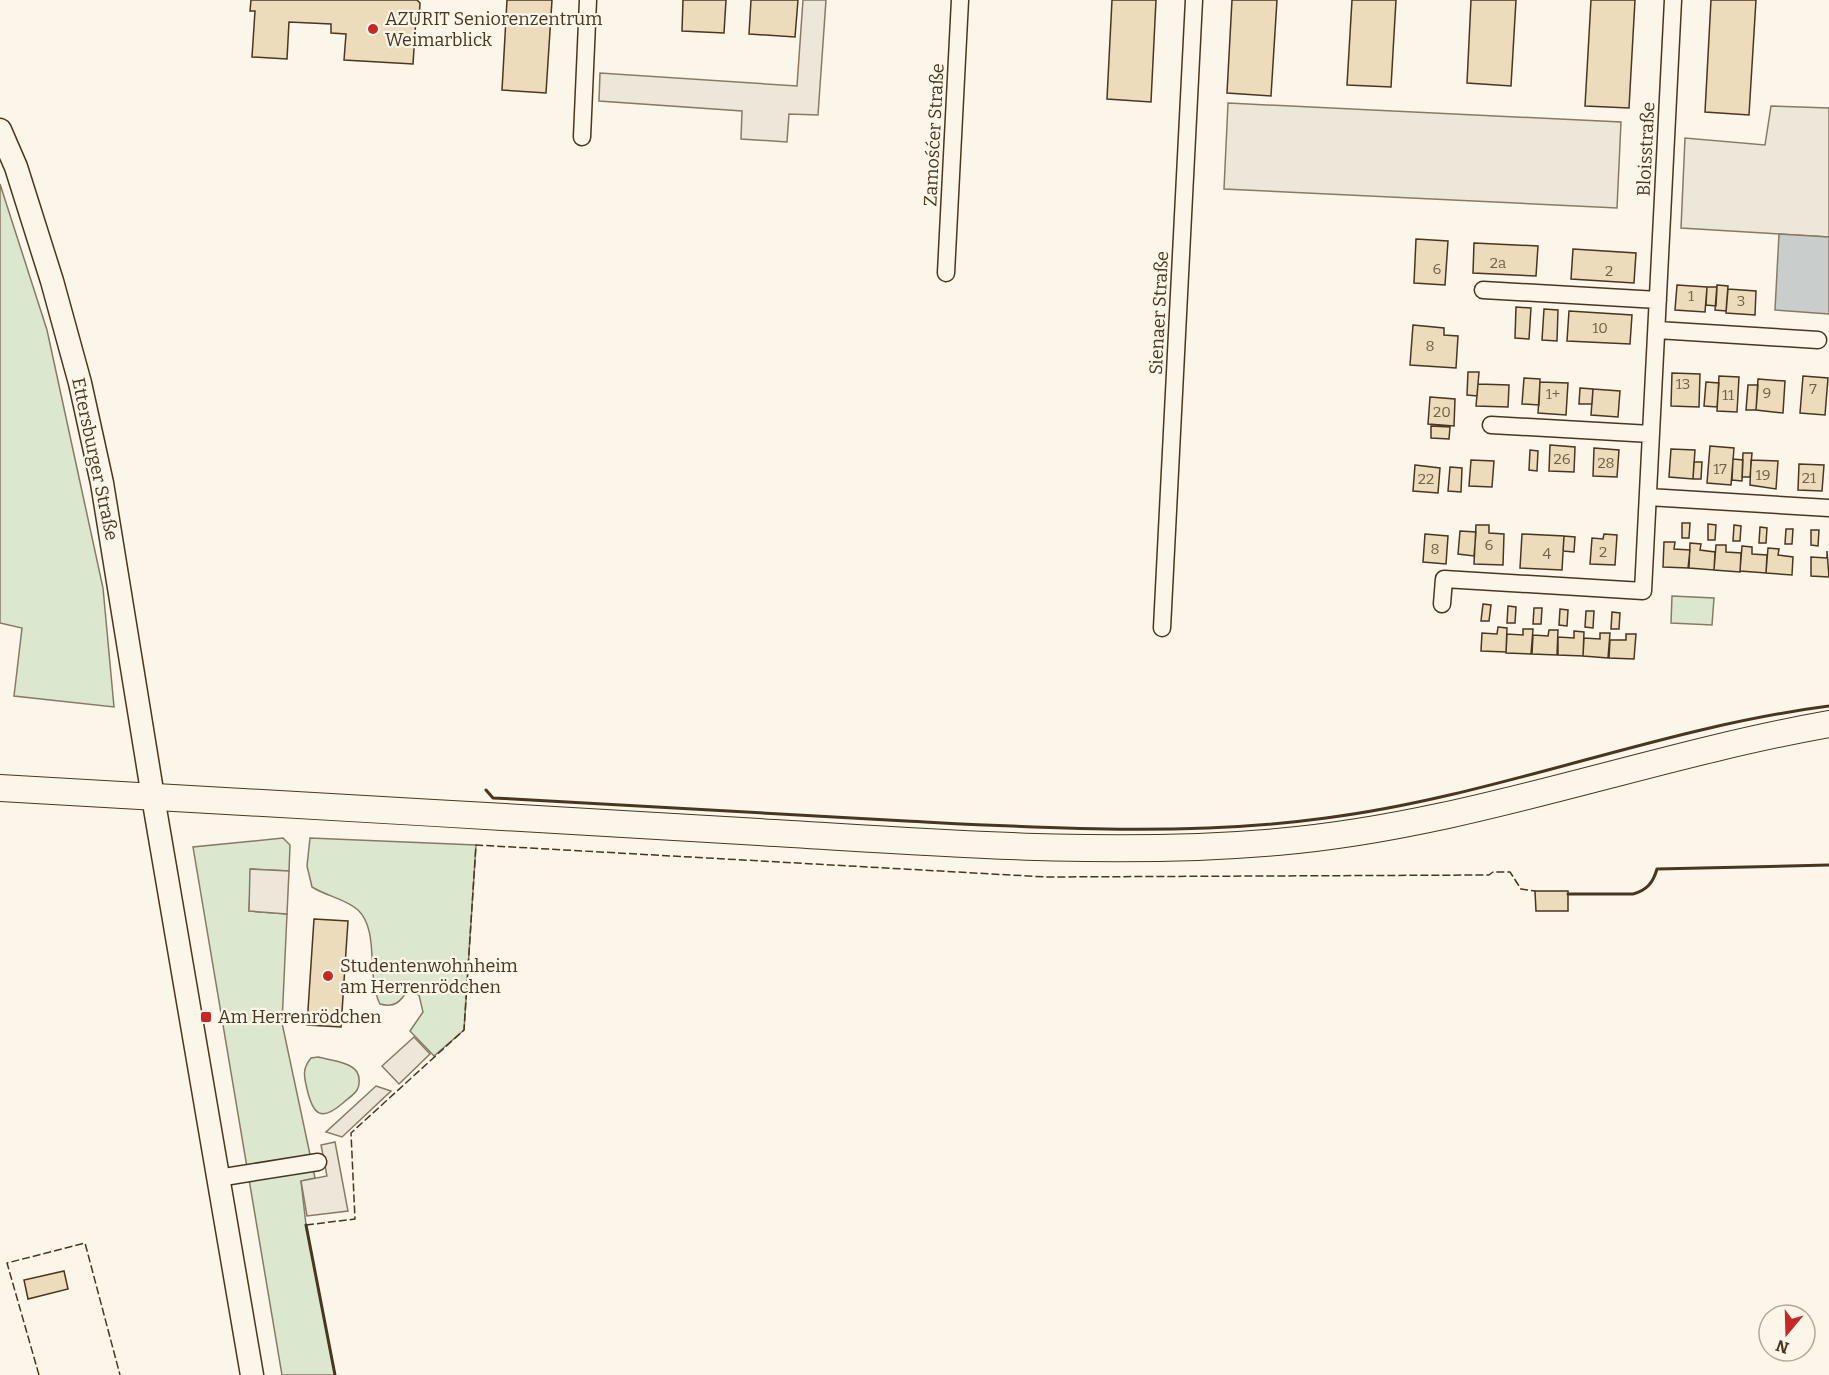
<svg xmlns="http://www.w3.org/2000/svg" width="1829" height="1375" font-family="Bitter,serif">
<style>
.green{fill:#dce7d0;stroke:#887966;stroke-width:1.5}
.parking{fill:#ede7d9;stroke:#887966;stroke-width:1.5}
.water{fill:#c9cecd;stroke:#887966;stroke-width:1.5}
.building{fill:#ecdcbc;stroke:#4a3520;stroke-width:1.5}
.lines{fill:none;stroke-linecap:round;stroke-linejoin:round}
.street-casing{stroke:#4a3520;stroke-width:19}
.secondary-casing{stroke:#4a3520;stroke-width:25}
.primary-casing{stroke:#4a3520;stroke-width:28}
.street{stroke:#fbf6e9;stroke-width:16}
.secondary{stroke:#fbf6e9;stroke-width:22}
.primary{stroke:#fbf6e9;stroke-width:26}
.fence{stroke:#4a3520;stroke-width:1.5;stroke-dasharray:8 3;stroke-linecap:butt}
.wall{stroke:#4a3520;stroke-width:3}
.poi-dot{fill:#c62828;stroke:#fbf6e9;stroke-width:2}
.labels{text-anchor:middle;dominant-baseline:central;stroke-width:4.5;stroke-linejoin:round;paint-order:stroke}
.number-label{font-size:15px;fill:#725f47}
.poi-label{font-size:18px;fill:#4a3520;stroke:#fbf6e9;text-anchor:start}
.street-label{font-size:18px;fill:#4a3520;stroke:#fbf6e9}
</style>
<rect width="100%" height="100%" fill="#fbf6e9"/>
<!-- green -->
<path class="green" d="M 0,184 L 47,330 L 103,588 L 114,707 L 14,696 L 22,628 L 0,623 Z
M 1672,596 L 1714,598 L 1712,625 L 1671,623 Z
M 283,838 L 290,845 L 289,871 L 251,869 L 249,911 L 287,914 L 282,1023 L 315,1178 L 301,1181 L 306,1225 L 335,1375 L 282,1375 L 193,847 Z
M 310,838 L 476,845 L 464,1030 L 434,1056 L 410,1031 L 423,1012 L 419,995 L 408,990 C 400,1002 395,1008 380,1004 C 366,977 380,931 358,910 C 346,899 326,896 312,887 L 307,866 Z
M 318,1057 C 329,1060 351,1062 357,1072 C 360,1077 360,1085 357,1090 C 354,1095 347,1099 343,1103 C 321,1122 313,1115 307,1089 C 304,1076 302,1069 311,1058 Z"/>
<!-- parking -->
<path class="parking" d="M 803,0 L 826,0 L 818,115 L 789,114 L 787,142 L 741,139 L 742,111 L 599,101 L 600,73 L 797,86 Z
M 1228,103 L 1621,122 L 1617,208 L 1224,189 Z
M 1771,106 L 1829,108 L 1829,237 L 1681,228 L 1685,138 L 1765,145 Z
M 250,869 L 289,871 L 287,914 L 249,911 Z
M 414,1037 L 430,1054 L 399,1084 L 382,1066 Z
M 376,1086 L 391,1091 L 342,1137 L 326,1132 Z
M 335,1142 L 348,1211 L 307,1216 L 301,1181 L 327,1176 L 321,1145 Z"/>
<!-- water -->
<path class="water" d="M 1779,234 L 1829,237 L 1829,314 L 1775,310 Z"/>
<!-- building -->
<path class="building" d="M 251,0 L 417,0 L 420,3 L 419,19 L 416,18 L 413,64 L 344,60 L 346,34 L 331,33 L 331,24 L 289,22 L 287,59 L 252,57 L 255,11 L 250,11 Z
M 507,0 L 552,0 L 546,93 L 502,90 Z
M 683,0 L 726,0 L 724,33 L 682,31 Z
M 751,0 L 798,0 L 795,37 L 749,34 Z
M 1112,0 L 1156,0 L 1151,102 L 1107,99 Z
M 1232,0 L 1277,0 L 1271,96 L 1227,93 Z
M 1352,0 L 1396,0 L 1391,87 L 1347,85 Z
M 1471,0 L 1516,0 L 1511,86 L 1467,83 Z
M 1591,0 L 1635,0 L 1629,108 L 1585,106 Z
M 1711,0 L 1756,0 L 1749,115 L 1705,112 Z
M 1416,239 L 1448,241 L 1445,285 L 1414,283 Z
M 1474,243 L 1538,246 L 1536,276 L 1473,273 Z
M 1573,249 L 1636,253 L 1634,283 L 1571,279 Z
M 1677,285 L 1707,287 L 1705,312 L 1675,310 Z
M 1717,285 L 1728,286 L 1726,311 L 1715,310 Z
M 1707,287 L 1717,287 L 1716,306 L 1706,305 Z
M 1728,289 L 1756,291 L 1755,315 L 1726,313 Z
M 1516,307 L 1531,308 L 1529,339 L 1515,338 Z
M 1544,309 L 1558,310 L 1557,341 L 1542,340 Z
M 1569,311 L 1632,315 L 1630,344 L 1567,341 Z
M 1413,325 L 1444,328 L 1444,335 L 1458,336 L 1456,368 L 1410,365 Z
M 1468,372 L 1479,372 L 1477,396 L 1467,395 Z
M 1672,373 L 1700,374 L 1699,407 L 1671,406 Z
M 1719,376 L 1739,377 L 1737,412 L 1717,411 Z
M 1803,376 L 1828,378 L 1825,415 L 1800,413 Z
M 1524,378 L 1540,379 L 1539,405 L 1522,404 Z
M 1758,379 L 1785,381 L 1783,413 L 1756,410 Z
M 1540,382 L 1568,383 L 1566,415 L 1538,413 Z
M 1706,382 L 1719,383 L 1717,407 L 1704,406 Z
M 1478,384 L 1509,385 L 1508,407 L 1476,406 Z
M 1748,385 L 1758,385 L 1756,410 L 1746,410 Z
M 1580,388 L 1593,389 L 1592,404 L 1579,404 Z
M 1593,389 L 1620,391 L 1618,417 L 1591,415 Z
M 1430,397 L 1455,399 L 1454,426 L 1428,424 Z
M 1431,426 L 1450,427 L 1449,439 L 1431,438 Z
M 1550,445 L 1575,447 L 1574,472 L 1549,471 Z
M 1710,446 L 1734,448 L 1731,485 L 1707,483 Z
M 1594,448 L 1619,450 L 1617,477 L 1593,476 Z
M 1671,449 L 1695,450 L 1693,479 L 1669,477 Z
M 1530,450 L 1538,451 L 1537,471 L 1529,470 Z
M 1743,453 L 1752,453 L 1750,477 L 1742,477 Z
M 1733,459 L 1743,460 L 1742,481 L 1732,480 Z
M 1471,460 L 1494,461 L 1492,487 L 1469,486 Z
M 1751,460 L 1778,461 L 1776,489 L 1750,485 Z
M 1694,462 L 1702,462 L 1701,479 L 1693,479 Z
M 1799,464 L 1824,465 L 1822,491 L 1798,490 Z
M 1415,465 L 1440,468 L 1438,493 L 1413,491 Z
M 1450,467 L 1462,468 L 1461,492 L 1448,491 Z
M 1682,523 L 1690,523 L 1689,538 L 1682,538 Z
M 1708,524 L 1716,525 L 1715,540 L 1708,540 Z
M 1476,525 L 1489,525 L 1489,533 L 1504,534 L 1503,565 L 1474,564 Z
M 1734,525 L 1741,526 L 1740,541 L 1733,541 Z
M 1760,527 L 1767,528 L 1766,543 L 1759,543 Z
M 1786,529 L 1793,529 L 1792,544 L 1785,544 Z
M 1811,530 L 1819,530 L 1818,546 L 1811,545 Z
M 1460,531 L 1476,532 L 1474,556 L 1458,554 Z
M 1425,534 L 1448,536 L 1446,564 L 1423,562 Z
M 1522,534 L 1564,536 L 1562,570 L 1520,568 Z
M 1604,534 L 1617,535 L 1615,565 L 1590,564 L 1592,538 L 1603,539 Z
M 1564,536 L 1575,537 L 1574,552 L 1563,551 Z
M 1664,542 L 1675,542 L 1674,549 L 1690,550 L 1688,568 L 1663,567 Z
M 1690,543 L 1701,544 L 1700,550 L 1715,552 L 1714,570 L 1689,568 Z
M 1716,545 L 1726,545 L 1726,552 L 1741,553 L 1740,572 L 1714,570 Z
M 1742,546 L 1752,547 L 1752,554 L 1767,555 L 1766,573 L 1740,571 Z
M 1768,548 L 1779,549 L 1778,555 L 1793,557 L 1792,575 L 1766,573 Z
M 1827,551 L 1829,577 L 1811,576 L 1811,557 L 1827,558 Z
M 1483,604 L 1491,605 L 1489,621 L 1481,621 Z
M 1508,606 L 1516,607 L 1515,623 L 1507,623 Z
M 1534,608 L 1542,608 L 1541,624 L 1533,624 Z
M 1560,609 L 1568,610 L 1567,626 L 1559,625 Z
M 1586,611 L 1594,611 L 1593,628 L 1585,627 Z
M 1612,612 L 1620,613 L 1619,629 L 1611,629 Z
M 1498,627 L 1507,628 L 1506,652 L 1481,651 L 1482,633 L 1497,634 Z
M 1523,629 L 1533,629 L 1531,654 L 1506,653 L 1507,634 L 1523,635 Z
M 1549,630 L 1558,630 L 1557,655 L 1532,654 L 1533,635 L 1548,636 Z
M 1574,631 L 1584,632 L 1583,656 L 1558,655 L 1558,637 L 1574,638 Z
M 1600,633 L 1610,633 L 1608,658 L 1583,656 L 1584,638 L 1600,639 Z
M 1626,634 L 1636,634 L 1634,659 L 1609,658 L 1610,640 L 1626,640 Z
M 1535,891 L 1568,891 L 1568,911 L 1536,911 Z
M 314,919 L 348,921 L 341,1027 L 307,1025 Z
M 64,1271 L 68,1289 L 28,1299 L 24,1280 Z"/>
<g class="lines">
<!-- street casing -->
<g class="street-casing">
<path id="street" d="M 582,137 L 588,0
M 946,273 L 960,0
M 1483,290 L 1658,300
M 1657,330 L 1818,340
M 1491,425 L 1651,434
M 1648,497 L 1829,508
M 1442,604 L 1444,579 L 1643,591 L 1673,0
M 1162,628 L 1194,0
M 218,1178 L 318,1162"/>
</g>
<!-- secondary casing -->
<g class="secondary-casing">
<path id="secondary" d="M 0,130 L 16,167 L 52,281 L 80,383 L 102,483 L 153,797 L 252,1375"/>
</g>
<!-- primary casing -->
<g class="primary-casing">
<path id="primary" d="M 0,788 C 253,801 506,818 759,832 C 931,842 1104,857 1277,842 C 1466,826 1643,757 1829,724"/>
</g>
<!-- street -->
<use href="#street" class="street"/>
<!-- secondary -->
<use href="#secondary" class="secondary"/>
<!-- primary -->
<use href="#primary" class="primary"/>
<!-- fence -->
<path class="fence" d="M 306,1225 L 355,1219 L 351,1133 L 464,1030 L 476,845 L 1046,877 L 1489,875 L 1493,872 L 1510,872 L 1521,889 L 1535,891
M 39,1375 L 7,1263 L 85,1243 L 120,1375"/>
<!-- wall -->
<path class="wall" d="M 486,790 L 493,798 C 631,805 769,813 906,821 C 1046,828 1187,837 1326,818 C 1497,796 1658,728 1829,706
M 1568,894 L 1633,894 C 1647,890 1653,883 1657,869 L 1829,865
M 306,1225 L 335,1375"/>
</g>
<!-- markers -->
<g class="poi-dot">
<circle cx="373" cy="29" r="6"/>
<circle cx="328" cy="976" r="6"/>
<rect x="200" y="1011" width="12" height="12" rx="3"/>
</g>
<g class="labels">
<!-- number labels -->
<g class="number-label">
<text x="1498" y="263">2a</text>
<text x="1437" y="269">6</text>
<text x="1609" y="271">2</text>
<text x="1691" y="296">1</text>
<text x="1741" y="301">3</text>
<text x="1600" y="328">10</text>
<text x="1430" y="346">8</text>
<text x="1683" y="384">13</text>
<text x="1813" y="389">7</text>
<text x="1767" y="393">9</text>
<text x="1553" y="394">1+</text>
<text x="1728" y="395">11</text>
<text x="1442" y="412">20</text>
<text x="1562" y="459">26</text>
<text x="1606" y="463">28</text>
<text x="1720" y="469">17</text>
<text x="1763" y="475">19</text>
<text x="1809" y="478">21</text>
<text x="1426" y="479">22</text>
<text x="1489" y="545">6</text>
<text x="1435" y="549">8</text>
<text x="1603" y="552">2</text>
<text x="1547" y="554">4</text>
</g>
<!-- poi labels -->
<g class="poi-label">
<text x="385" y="19">AZURIT Seniorenzentrum<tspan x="385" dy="21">Weimarblick</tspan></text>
<text x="340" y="966">Studentenwohnheim<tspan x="340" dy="21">am Herrenrödchen</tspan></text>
<text x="218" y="1017">Am Herrenrödchen</text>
</g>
<!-- street labels -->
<g class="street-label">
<text transform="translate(934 135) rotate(-87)">Zamośćer Straße</text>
<text transform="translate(1646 149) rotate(-87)">Bloisstraße</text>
<text transform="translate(1159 313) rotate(-87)">Sienaer Straße</text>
<text transform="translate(95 459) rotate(78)">Ettersburger Straße</text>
</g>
</g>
<!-- north arrow -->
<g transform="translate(1787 1333) rotate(199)"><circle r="28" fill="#fbf6e9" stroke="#b4a999" stroke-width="1.5"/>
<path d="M0-4.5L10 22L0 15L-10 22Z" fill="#c62828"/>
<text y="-9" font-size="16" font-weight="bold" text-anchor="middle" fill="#4a3520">N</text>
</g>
</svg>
